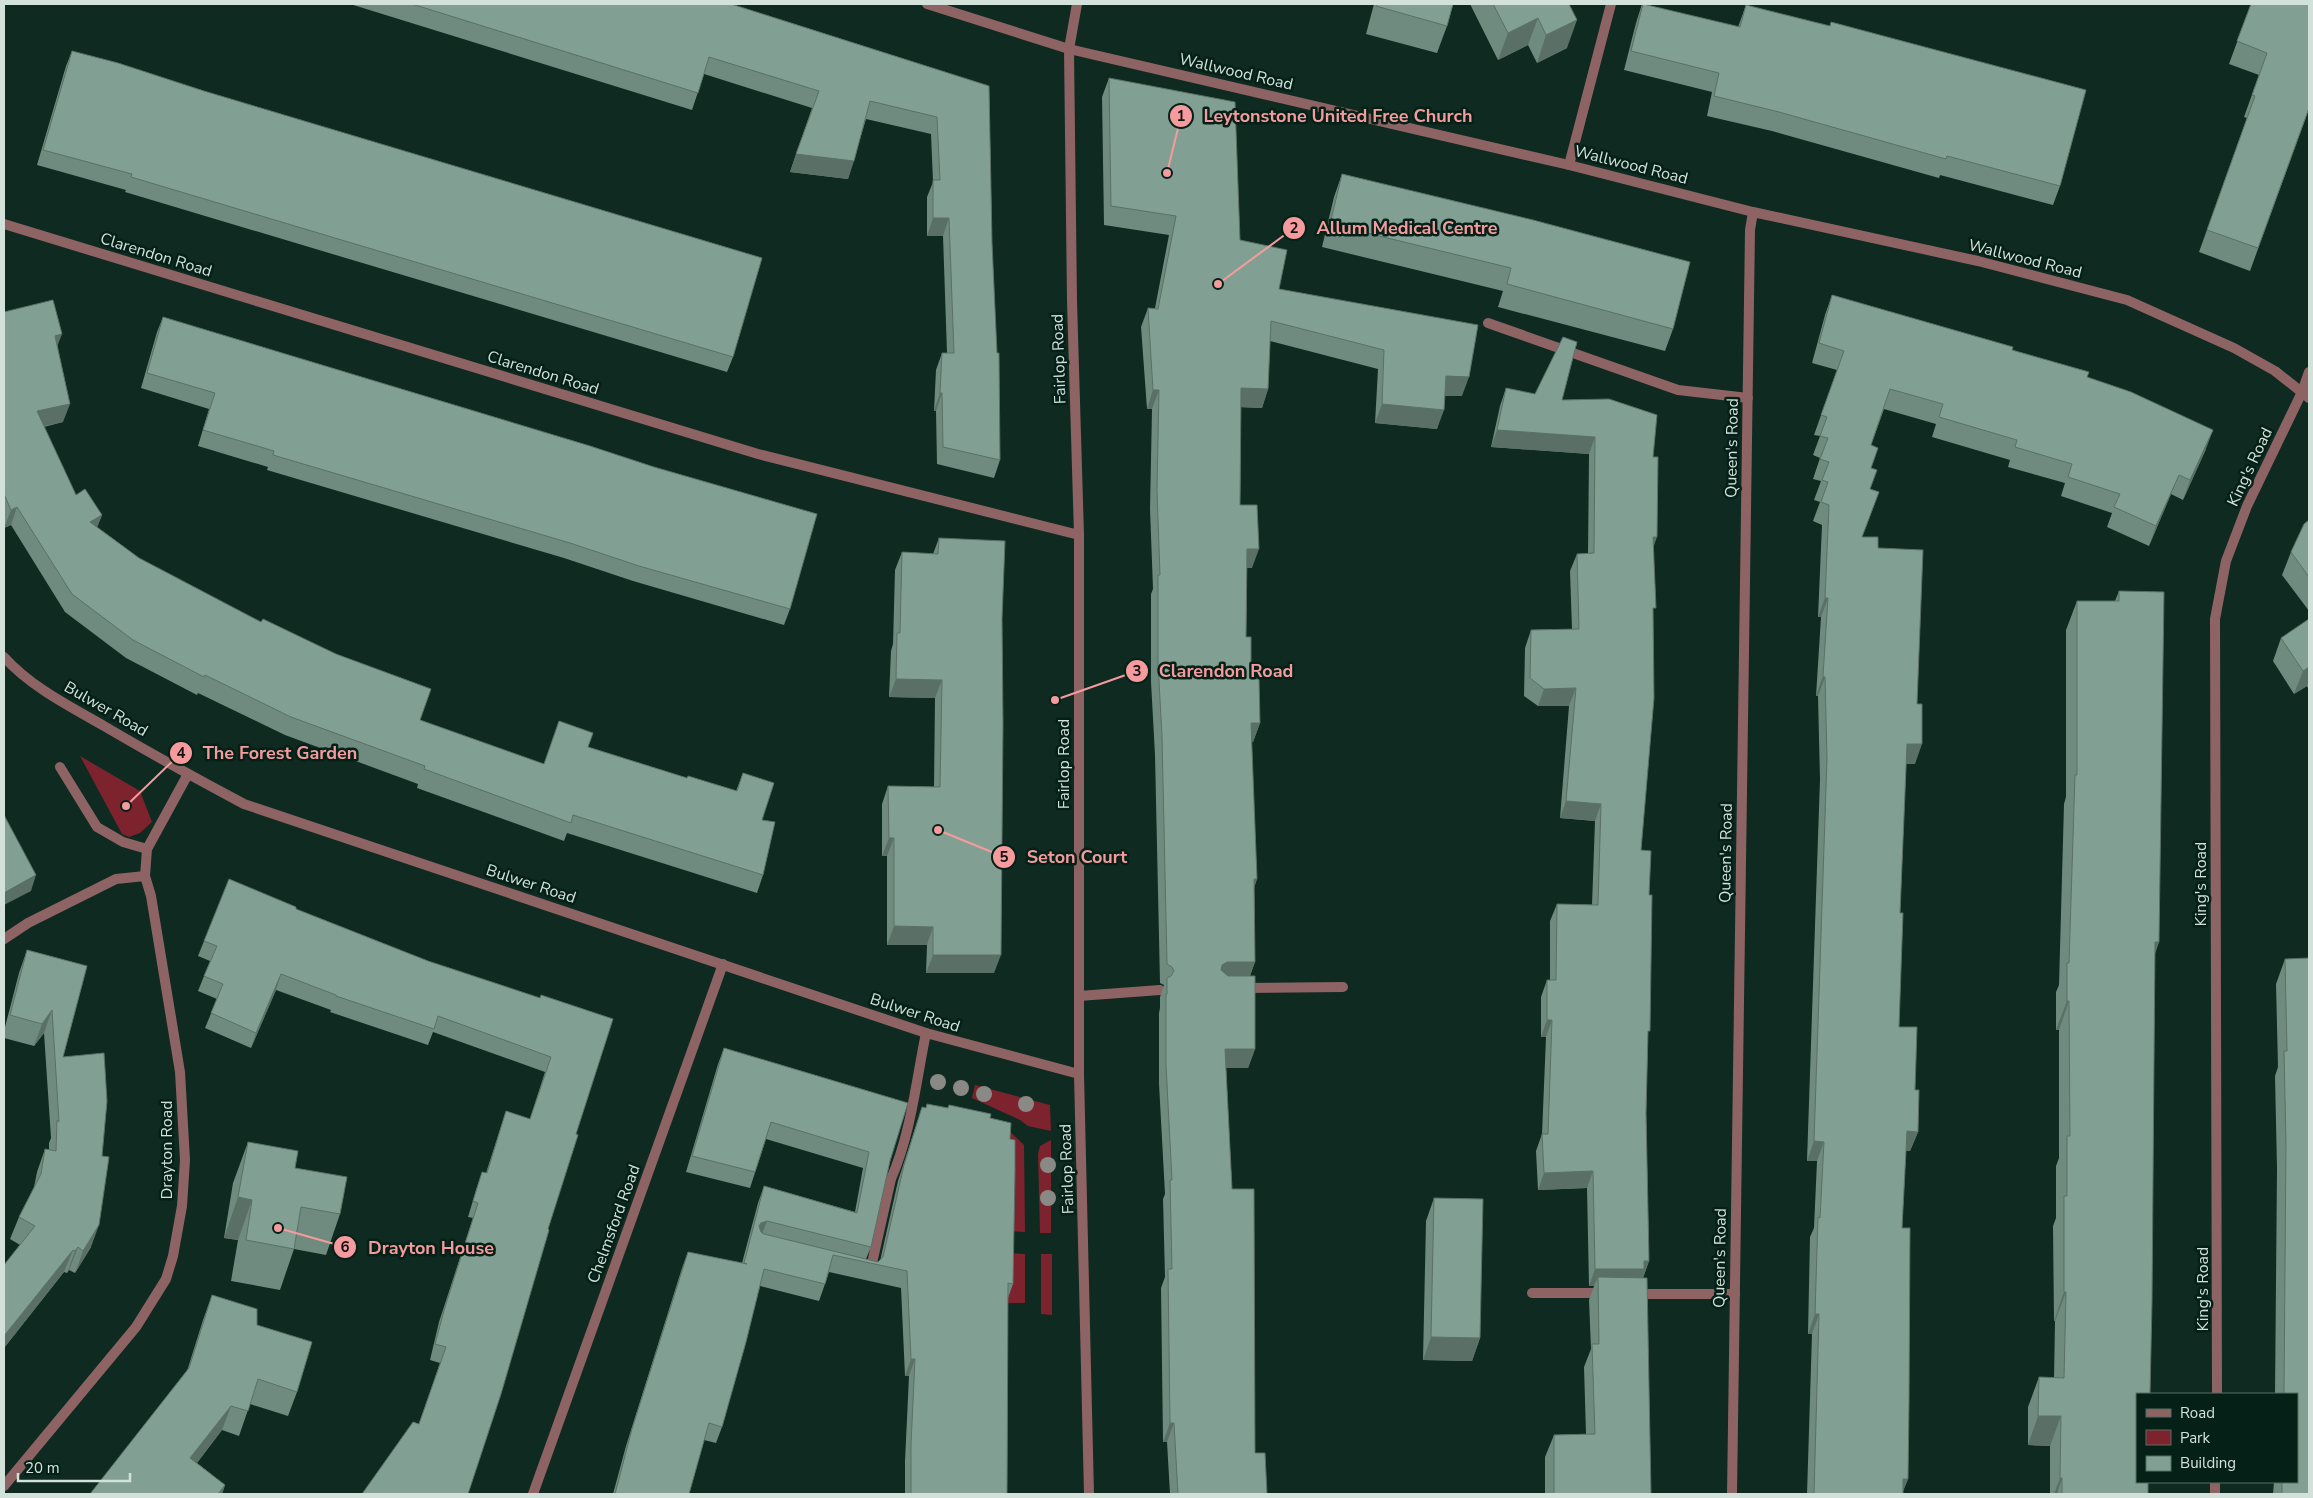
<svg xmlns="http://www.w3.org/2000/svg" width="2313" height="1498" font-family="'Nunito Sans',sans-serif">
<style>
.green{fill:#7d232d}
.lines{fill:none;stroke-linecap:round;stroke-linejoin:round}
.service{stroke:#8e6363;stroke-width:10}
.minor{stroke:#8e6363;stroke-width:10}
.tertiary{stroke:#8e6363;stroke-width:10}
.tree{fill:#8b8985}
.wall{fill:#6f8a7e}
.shaded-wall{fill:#5a7067}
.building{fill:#81a093;stroke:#5a7067}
.labels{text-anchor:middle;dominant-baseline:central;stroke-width:5;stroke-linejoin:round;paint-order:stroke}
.street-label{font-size:16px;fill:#d2e2db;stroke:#052017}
.leader{fill:none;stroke:#f59b9d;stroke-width:2}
.callout-dot{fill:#f59b9d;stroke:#052017;stroke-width:2}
.mark-label{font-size:15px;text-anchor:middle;font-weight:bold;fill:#111}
.callout-label{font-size:18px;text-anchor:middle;font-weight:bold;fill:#f59b9d;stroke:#052017;stroke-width:5;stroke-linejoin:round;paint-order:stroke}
</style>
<rect width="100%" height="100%" fill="#0e2a21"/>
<!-- green -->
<path class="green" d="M 80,756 L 140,791 L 152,822 L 140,833 L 129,837 L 122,834 Z
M 975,1085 L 1050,1105 L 1051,1131 L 1028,1126 L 1020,1120 L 972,1098 Z
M 1002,1124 L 1024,1145 L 1025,1232 L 1008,1231 Z
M 1051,1140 L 1051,1233 L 1040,1233 L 1038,1154 L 1040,1146 Z
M 1008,1253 L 1025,1254 L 1025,1303 L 1003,1303 Z
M 1041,1254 L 1052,1254 L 1052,1315 L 1041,1314 Z"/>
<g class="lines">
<!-- service -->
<path class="service" d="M 1569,165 L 1611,4
M 1488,323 L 1678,390 L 1748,398
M 1242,988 L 1343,987
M 1079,996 L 1160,990
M 870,1272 L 891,1179 C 911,1134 916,1081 926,1033
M 1532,1293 L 1604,1293
M 1633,1294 L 1735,1294"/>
<!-- minor -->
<path class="minor" d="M 927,4 L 1069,49 L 1569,165 L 1753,212 L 1978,261 L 2127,300 L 2234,348 L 2275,371 L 2309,398
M 4,224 L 758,454 L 1079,535
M 4,657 C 31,687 69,706 104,726 C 150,753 197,779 244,804 L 926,1033 L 1079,1074
M 60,767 L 97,827 L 123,842 L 147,849
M 4,939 L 28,923 L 116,879 L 145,876
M 2217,1394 L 2215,619 L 2226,561 L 2247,506 L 2302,392 L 2309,372
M 4,1486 L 136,1327 L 166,1279 L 173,1256 L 182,1206 L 185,1160 L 180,1072 L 151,896 L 145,876 L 147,849 L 188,774
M 533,1494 L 723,964
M 1732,1494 L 1750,230 L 1753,212
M 2215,1494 L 2215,1482"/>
<!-- tertiary -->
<path class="tertiary" d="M 1077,4 L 1069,49 L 1072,301 L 1079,535 L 1079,1074 L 1089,1494"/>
</g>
<!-- trees -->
<g class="tree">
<circle cx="938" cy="1082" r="8"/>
<circle cx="961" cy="1088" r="8"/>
<circle cx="984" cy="1094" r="8"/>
<circle cx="1026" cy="1104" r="8"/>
<circle cx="1048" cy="1165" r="8"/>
<circle cx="1048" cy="1198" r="8"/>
</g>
<!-- wall -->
<path class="wall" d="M 350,4 L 731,4 L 989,86 L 992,243 L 1000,460 L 994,478 L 937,464 L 936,411 L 934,411 L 936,370 L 942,353 L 947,353 L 943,236 L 927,236 L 927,197 L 933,182 L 931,134 L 866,119 L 848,179 L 790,172 L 812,108 L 704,74 L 692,110 Z
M 1374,4 L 1453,4 L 1447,26 L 1437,53 L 1366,34 Z
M 1470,4 L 1569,4 L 1567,48 L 1537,63 L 1528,45 L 1498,60 Z
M 1642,4 L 1738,27 L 1746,5 L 2060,186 L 2053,205 L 1940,175 L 1939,178 L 1772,131 L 1707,116 L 1712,92 L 1624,70 L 1636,23 Z
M 2251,4 L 2309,109 L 2250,271 L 2199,252 L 2247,118 L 2244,117 L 2259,75 L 2229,64 Z
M 72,51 L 733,357 L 727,372 L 125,192 L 126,190 L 37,165 L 66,66 Z
M 1109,78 L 1279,289 L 1462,396 L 1445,396 L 1437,429 L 1375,423 L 1378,369 L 1270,341 L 1268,389 L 1262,408 L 1241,407 L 1240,505 L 1252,568 L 1247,568 L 1246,637 L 1251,679 L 1260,723 L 1253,742 L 1251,742 L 1257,879 L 1254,888 L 1255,962 L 1250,976 L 1255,1049 L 1248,1068 L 1226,1068 L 1232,1189 L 1255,1453 L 1267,1494 L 1170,1494 L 1167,1442 L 1163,1442 L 1161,1288 L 1165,1277 L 1163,1199 L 1165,1194 L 1159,1084 L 1159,1013 L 1160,1008 L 1160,997 L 1164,985 L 1160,983 L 1155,755 L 1151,682 L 1151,594 L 1153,589 L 1150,509 L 1152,409 L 1147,409 L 1141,327 L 1148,308 L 1155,308 L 1169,235 L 1104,225 L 1102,97 Z
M 1342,174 L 1673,329 L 1665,351 L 1498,307 L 1503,291 L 1322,247 L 1334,197 Z
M 1832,295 L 2012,350 L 2087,377 L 2206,449 L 2183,500 L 2171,494 L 2149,546 L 2107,527 L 2112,513 L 2061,496 L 2065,483 L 2008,467 L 2010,460 L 1932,437 L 1936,424 L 1884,409 L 1871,445 L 1870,489 L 1862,537 L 1878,548 L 1917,704 L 1915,764 L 1906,764 L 1900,913 L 1899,1027 L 1915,1090 L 1918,1132 L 1910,1151 L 1906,1151 L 1902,1228 L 1908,1479 L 1903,1491 L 1903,1494 L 1807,1494 L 1812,1334 L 1808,1334 L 1810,1237 L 1814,1228 L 1817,1161 L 1807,1161 L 1820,779 L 1818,696 L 1816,696 L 1821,617 L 1818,617 L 1822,525 L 1813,521 L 1820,502 L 1814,500 L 1821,481 L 1813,479 L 1820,458 L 1813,455 L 1820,436 L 1814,435 L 1837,370 L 1812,363 L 1825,315 Z
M 4,312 L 58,347 L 63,422 L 44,427 L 76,495 L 102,515 L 97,527 L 139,558 L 420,720 L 543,764 L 588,747 L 687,778 L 736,791 L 743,773 L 762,820 L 763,875 L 757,893 L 567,833 L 564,841 L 417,788 L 418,784 L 285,735 L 198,693 L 197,695 L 126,658 L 65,612 L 11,525 L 4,528 Z
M 163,317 L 790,609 L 784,625 L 633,581 L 564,558 L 267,470 L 268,467 L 198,446 L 209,409 L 141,388 L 157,332 Z
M 1506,388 L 1562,400 L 1653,457 L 1654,546 L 1653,615 L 1641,850 L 1649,895 L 1648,1036 L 1646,1113 L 1649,1261 L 1643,1278 L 1651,1494 L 1545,1494 L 1545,1457 L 1554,1435 L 1586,1434 L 1584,1367 L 1591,1349 L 1589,1300 L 1594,1286 L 1589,1286 L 1587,1188 L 1538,1190 L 1536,1151 L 1542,1134 L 1546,1037 L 1541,1037 L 1541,997 L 1547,980 L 1550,980 L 1550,921 L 1557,904 L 1592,905 L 1595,821 L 1560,818 L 1569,706 L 1538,706 L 1524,696 L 1525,648 L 1531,630 L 1572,629 L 1570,571 L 1577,554 L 1588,554 L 1589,454 L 1491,447 L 1500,406 Z
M 2309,520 L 2309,611 L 2282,575 L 2291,552 Z
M 939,538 L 1002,619 L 994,973 L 926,973 L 927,945 L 887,945 L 887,856 L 882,856 L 882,804 L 888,786 L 934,787 L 935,698 L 889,697 L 891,651 L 893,644 L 895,570 L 902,552 L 933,554 Z
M 2119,591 L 2159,942 L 2155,953 L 2148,1494 L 2050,1494 L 2050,1446 L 2028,1445 L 2028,1407 L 2039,1377 L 2054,1378 L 2055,1321 L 2054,1321 L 2053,1226 L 2056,1218 L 2056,1166 L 2059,1158 L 2059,1030 L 2056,1030 L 2056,992 L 2059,985 L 2064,804 L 2066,797 L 2066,630 L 2077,601 L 2115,601 Z
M 2309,619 L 2309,690 L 2307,686 L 2294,694 L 2273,661 L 2281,638 Z
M 296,909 L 428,961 L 540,998 L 613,1019 L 419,1424 L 440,1363 L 430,1360 L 439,1322 L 473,1218 L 468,1217 L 477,1187 L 482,1172 L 486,1173 L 506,1111 L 530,1119 L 545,1072 L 433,1032 L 428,1045 L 330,1012 L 331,1010 L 276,990 L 251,1048 L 205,1028 L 217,999 L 198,991 L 210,961 L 198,956 L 204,941 Z
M 27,950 L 87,966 L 63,1057 L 91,1247 L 75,1273 L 69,1270 L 67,1273 L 64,1272 L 4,1348 L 4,1265 L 20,1245 L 10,1239 L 19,1217 L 34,1187 L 37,1172 L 45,1149 L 49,1150 L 49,1143 L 51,1138 L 44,1033 L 34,1046 L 4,1038 L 4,1031 L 19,973 Z
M 2285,959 L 2309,1494 L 2273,1494 L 2274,1482 L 2297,1482 L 2297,1394 L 2275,1394 L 2277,1169 L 2275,1076 L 2278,1067 L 2276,984 Z
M 724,1048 L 890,1161 L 871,1247 L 866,1259 L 878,1262 L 880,1261 L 898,1181 L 922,1107 L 926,1108 L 948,1108 L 949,1105 L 990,1118 L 1010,1139 L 1013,1284 L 1008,1298 L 1007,1494 L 905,1494 L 905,1461 L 909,1376 L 905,1376 L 901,1288 L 829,1272 L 825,1284 L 819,1301 L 760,1286 L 722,1427 L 716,1443 L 704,1440 L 689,1494 L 613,1494 L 626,1446 L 682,1268 L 688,1252 L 742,1263 L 758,1203 L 764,1186 L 855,1212 L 863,1168 L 766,1139 L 750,1188 L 686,1172 L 718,1064 Z
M 248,1142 L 295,1168 L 340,1214 L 326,1255 L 294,1249 L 280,1290 L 231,1281 L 238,1240 L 224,1238 L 233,1183 Z
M 1434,1198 L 1480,1338 L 1472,1361 L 1423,1360 L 1426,1221 Z
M 212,1295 L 257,1325 L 297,1392 L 288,1416 L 250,1404 L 239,1436 L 222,1430 L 197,1463 L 225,1485 L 222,1494 L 90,1494 L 187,1371 L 203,1320 Z"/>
<!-- shaded-wall -->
<path class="shaded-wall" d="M 1538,18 L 1528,45 L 1498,60 L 1508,33 Z
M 1577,20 L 1567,48 L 1537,63 L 1546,35 Z
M 796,154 L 854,161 L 848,179 L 790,172 Z
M 933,218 L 949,218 L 943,236 L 927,236 Z
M 62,334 L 55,352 L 55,336 Z
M 1446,376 L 1469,377 L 1462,396 L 1439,396 Z
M 1241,388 L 1268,389 L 1262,408 L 1234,407 Z
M 1153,390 L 1159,390 L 1152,409 L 1147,409 Z
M 940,393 L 942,393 L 936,411 L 934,411 Z
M 70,404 L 63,422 L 31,429 L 37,411 Z
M 1382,404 L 1444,410 L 1437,429 L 1375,423 Z
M 1497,430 L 1595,437 L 1589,454 L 1491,447 Z
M 2213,430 L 2206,449 L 2183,500 L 2190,480 Z
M 2179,475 L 2171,494 L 2149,546 L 2156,526 Z
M 17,507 L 11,525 L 4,528 L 11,510 Z
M 102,515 L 95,533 L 90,522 Z
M 1653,537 L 1657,537 L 1651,554 Z
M 1247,549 L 1259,549 L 1252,568 L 1240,568 Z
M 1825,598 L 1828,598 L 1821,617 L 1818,617 Z
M 2309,667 L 2309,680 L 2307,686 L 2294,694 L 2303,671 Z
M 1823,676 L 1825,677 L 1818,696 L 1816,696 Z
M 896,679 L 942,680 L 935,698 L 889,697 Z
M 1576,688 L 1569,706 L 1538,706 L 1544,689 Z
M 1251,723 L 1260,723 L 1253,742 L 1244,742 Z
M 1907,744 L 1922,744 L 1915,764 L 1900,764 Z
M 1566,801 L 1601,804 L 1595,821 L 1560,818 Z
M 889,838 L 894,838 L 887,856 L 882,856 Z
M 36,875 L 31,891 L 4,905 L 4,893 Z
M 1254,879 L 1257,879 L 1250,898 Z
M 894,926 L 933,927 L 927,945 L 887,945 Z
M 2155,942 L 2159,942 L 2149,972 Z
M 933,955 L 1001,955 L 994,973 L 926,973 Z
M 1227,962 L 1255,962 L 1248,981 L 1215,984 L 1222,965 Z
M 281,974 L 276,990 L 251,1048 L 256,1033 Z
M 2067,1001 L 2069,1001 L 2059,1030 L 2056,1030 Z
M 52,1010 L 44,1033 L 34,1046 L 42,1024 Z
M 1547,1020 L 1552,1020 L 1546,1037 L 1541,1037 Z
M 1225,1049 L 1255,1049 L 1248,1068 L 1218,1068 Z
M 1907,1131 L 1918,1132 L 1910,1151 L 1900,1151 Z
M 1814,1141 L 1824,1142 L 1817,1161 L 1807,1161 Z
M 1593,1171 L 1587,1188 L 1538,1190 L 1544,1173 Z
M 238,1197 L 252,1200 L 238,1240 L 224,1238 Z
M 767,1221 L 761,1237 L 759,1226 L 761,1223 Z
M 99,1225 L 91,1247 L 75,1273 L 83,1251 Z
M 78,1247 L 69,1270 L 67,1273 L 75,1251 Z
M 73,1250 L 64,1272 L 4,1348 L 4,1336 Z
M 1644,1261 L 1649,1261 L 1643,1278 L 1598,1277 L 1594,1286 L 1589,1286 L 1595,1269 Z
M 2064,1292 L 2066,1292 L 2055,1321 L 2054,1321 Z
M 1815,1314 L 1819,1314 L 1812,1334 L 1808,1334 Z
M 1431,1337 L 1480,1338 L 1472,1361 L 1423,1360 Z
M 911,1359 L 915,1359 L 909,1376 L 905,1376 Z
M 231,1406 L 222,1430 L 182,1482 L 190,1458 Z
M 2038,1416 L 2061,1416 L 2050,1446 L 2028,1445 Z
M 1170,1423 L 1174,1423 L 1167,1442 L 1163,1442 Z
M 2060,1478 L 2062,1478 L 2057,1494 L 2054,1494 Z
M 1903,1479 L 1908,1479 L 1902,1494 Z
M 225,1485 L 222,1494 L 218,1494 Z"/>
<!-- building -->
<path class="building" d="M 412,4 L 731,4 L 989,86 L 992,243 L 997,353 L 999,353 L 1000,460 L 943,447 L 942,393 L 940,393 L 942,353 L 954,353 L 949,218 L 933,218 L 933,180 L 940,180 L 937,117 L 870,101 L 854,161 L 796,154 L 819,91 L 709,57 L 698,93 Z
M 1377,4 L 1453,4 L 1447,26 L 1376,6 Z
M 1493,4 L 1569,4 L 1577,20 L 1546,35 L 1538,18 L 1508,33 Z
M 1643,4 L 1740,27 L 1746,5 L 1830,26 L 1831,22 L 2086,90 L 2060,186 L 1947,156 L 1946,159 L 1779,112 L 1714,96 L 1719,73 L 1631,51 Z
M 2251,4 L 2309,4 L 2309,108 L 2258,248 L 2207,230 L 2255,96 L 2252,95 L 2267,53 L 2237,41 Z
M 72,51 L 118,63 L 204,91 L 762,258 L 733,357 L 131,177 L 132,174 L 43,150 Z
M 1109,78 L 1235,102 L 1240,240 L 1287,250 L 1279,289 L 1478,325 L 1469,377 L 1446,376 L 1444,410 L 1382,404 L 1384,350 L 1271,321 L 1268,389 L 1241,388 L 1240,505 L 1257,505 L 1259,549 L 1247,549 L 1246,637 L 1251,637 L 1251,679 L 1259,679 L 1260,723 L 1251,723 L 1257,879 L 1254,879 L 1255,962 L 1227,962 L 1222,965 L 1221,970 L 1228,976 L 1255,976 L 1255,1049 L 1225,1049 L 1232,1189 L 1254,1189 L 1255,1453 L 1265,1453 L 1267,1494 L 1178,1494 L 1174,1423 L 1170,1423 L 1168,1269 L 1172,1269 L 1170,1180 L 1172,1180 L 1166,1065 L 1166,994 L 1167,994 L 1167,978 L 1171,976 L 1174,971 L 1172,967 L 1167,964 L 1162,736 L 1158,663 L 1158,575 L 1160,575 L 1157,490 L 1159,390 L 1153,390 L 1148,308 L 1158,309 L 1176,216 L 1111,206 Z
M 1342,174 L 1533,220 L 1690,262 L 1673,329 L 1507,284 L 1511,268 L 1330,224 Z
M 1832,295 L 2013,347 L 2012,350 L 2089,372 L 2087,377 L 2131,392 L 2213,430 L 2190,480 L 2179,475 L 2156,526 L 2114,507 L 2120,494 L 2068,477 L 2072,464 L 2015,447 L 2017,440 L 1939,417 L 1943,404 L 1890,389 L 1871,445 L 1878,448 L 1871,468 L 1877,470 L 1870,489 L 1879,492 L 1862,537 L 1878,537 L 1878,548 L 1923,550 L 1917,704 L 1922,704 L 1922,744 L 1907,744 L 1900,913 L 1903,913 L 1899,1027 L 1917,1027 L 1915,1090 L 1919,1090 L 1918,1132 L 1907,1131 L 1902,1228 L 1910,1228 L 1909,1404 L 1908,1479 L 1903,1479 L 1903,1494 L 1814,1494 L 1819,1314 L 1815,1314 L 1818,1217 L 1820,1218 L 1824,1142 L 1814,1141 L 1827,759 L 1825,677 L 1823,676 L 1828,598 L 1825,598 L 1829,505 L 1821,502 L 1828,482 L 1822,480 L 1829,462 L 1820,459 L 1828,438 L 1820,436 L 1827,417 L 1821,415 L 1844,351 L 1819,343 Z
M 53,300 L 62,334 L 55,336 L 70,404 L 37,411 L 76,495 L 85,489 L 102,515 L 90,522 L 139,558 L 261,622 L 263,619 L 336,654 L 431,689 L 420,720 L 544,764 L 559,721 L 593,733 L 588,747 L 687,778 L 688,776 L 737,791 L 743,773 L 774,783 L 762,820 L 775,822 L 763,875 L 573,815 L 571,823 L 424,769 L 425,766 L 291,717 L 205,675 L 204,677 L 133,640 L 72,594 L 17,507 L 11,510 L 4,494 L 4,312 Z
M 163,317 L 590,446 L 654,467 L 817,514 L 790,609 L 639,566 L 570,543 L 273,455 L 274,451 L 203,430 L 215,393 L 147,373 Z
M 1563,337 L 1577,342 L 1562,400 L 1609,399 L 1657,415 L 1653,457 L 1658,457 L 1657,537 L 1653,537 L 1656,608 L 1653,608 L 1654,698 L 1641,850 L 1651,851 L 1649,895 L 1652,895 L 1650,1031 L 1648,1031 L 1646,1113 L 1649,1261 L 1644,1261 L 1644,1269 L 1595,1269 L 1593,1171 L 1544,1173 L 1542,1134 L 1548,1134 L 1552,1020 L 1547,1020 L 1547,980 L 1556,980 L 1557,904 L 1598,905 L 1601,804 L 1566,801 L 1576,688 L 1544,689 L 1530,678 L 1531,630 L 1579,629 L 1577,554 L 1594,553 L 1595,437 L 1497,430 L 1506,388 L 1535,394 Z
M 2309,520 L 2309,577 L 2291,552 L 2304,524 Z
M 939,538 L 1005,541 L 1002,619 L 1003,724 L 1001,955 L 933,955 L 933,927 L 894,926 L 894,838 L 889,838 L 888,786 L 940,787 L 942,680 L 896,679 L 897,633 L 900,633 L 902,552 L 938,554 Z
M 2119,591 L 2164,592 L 2159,942 L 2155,942 L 2152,1302 L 2150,1394 L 2137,1394 L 2137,1482 L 2148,1482 L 2148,1494 L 2062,1494 L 2062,1478 L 2060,1478 L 2061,1416 L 2038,1416 L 2039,1377 L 2064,1378 L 2066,1292 L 2064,1292 L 2064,1196 L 2067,1196 L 2067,1136 L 2070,1136 L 2069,1001 L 2067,1001 L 2067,963 L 2069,963 L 2075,775 L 2077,775 L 2077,601 L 2119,601 Z
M 2309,619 L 2309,667 L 2303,671 L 2281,638 Z
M 4,815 L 36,875 L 4,893 Z
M 229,879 L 296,907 L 296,909 L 428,961 L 540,998 L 541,995 L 613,1019 L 576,1134 L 578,1135 L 548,1229 L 549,1230 L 501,1394 L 468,1494 L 362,1494 L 413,1422 L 419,1424 L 446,1347 L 435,1344 L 445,1307 L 478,1203 L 473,1201 L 482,1172 L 487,1173 L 506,1111 L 530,1119 L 551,1057 L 438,1016 L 434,1029 L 336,996 L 336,995 L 281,974 L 256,1033 L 211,1013 L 223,984 L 204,976 L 217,946 L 204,941 Z
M 27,950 L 87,966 L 63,1057 L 104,1053 L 107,1101 L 102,1156 L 109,1157 L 99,1225 L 83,1251 L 78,1247 L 75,1251 L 73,1250 L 4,1336 L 4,1265 L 35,1226 L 19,1217 L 41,1174 L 45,1149 L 56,1151 L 57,1120 L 59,1122 L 52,1010 L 42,1024 L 10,1015 Z
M 2309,958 L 2309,1494 L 2282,1494 L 2282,1482 L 2297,1482 L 2297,1394 L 2284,1394 L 2286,1144 L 2284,1051 L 2287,1051 L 2285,959 Z
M 724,1048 L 908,1103 L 890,1161 L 871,1247 L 767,1221 L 761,1223 L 759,1226 L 761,1232 L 764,1234 L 878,1262 L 883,1257 L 904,1165 L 922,1107 L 926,1108 L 927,1104 L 948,1108 L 949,1105 L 991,1114 L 990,1118 L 1011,1123 L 1010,1139 L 1015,1140 L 1015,1172 L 1013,1284 L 1008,1283 L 1007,1494 L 911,1494 L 911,1444 L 915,1359 L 911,1359 L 907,1271 L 833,1255 L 825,1284 L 764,1269 L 746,1342 L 722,1427 L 709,1423 L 689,1494 L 615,1494 L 632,1429 L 688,1252 L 747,1264 L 744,1263 L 764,1186 L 857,1213 L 869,1152 L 771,1122 L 755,1172 L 692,1156 Z
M 248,1142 L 298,1151 L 295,1168 L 347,1177 L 340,1214 L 301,1207 L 294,1249 L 246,1240 L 252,1200 L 238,1197 Z
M 1434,1198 L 1483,1199 L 1480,1338 L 1431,1337 Z
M 1598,1277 L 1647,1278 L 1651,1494 L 1554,1494 L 1554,1435 L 1595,1434 L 1592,1344 L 1599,1344 Z
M 212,1295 L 257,1309 L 257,1325 L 312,1342 L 297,1392 L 258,1379 L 248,1411 L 231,1406 L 190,1458 L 225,1485 L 218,1494 L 90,1494 L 189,1368 Z"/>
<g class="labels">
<!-- street labels -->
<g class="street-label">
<text transform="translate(1236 72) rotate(13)">Wallwood Road</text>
<text transform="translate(1631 165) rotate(14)">Wallwood Road</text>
<text transform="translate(156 255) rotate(17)">Clarendon Road</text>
<text transform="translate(2025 259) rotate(14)">Wallwood Road</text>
<text transform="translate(1059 359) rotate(-92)">Fairlop Road</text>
<text transform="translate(543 373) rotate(17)">Clarendon Road</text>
<text transform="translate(1732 448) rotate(-89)">Queen's Road</text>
<text transform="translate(2250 467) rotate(-65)">King's Road</text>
<text transform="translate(106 709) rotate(30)">Bulwer Road</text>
<text transform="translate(1064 764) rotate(-90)">Fairlop Road</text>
<text transform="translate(1726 853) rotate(-89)">Queen's Road</text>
<text transform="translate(531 884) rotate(18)">Bulwer Road</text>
<text transform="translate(2201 884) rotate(-90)">King's Road</text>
<text transform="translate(915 1013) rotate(18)">Bulwer Road</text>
<text transform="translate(167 1150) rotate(-90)">Drayton Road</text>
<text transform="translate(1067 1169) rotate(-92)">Fairlop Road</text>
<text transform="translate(614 1224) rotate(-70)">Chelmsford Road</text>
<text transform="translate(1720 1258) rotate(-89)">Queen's Road</text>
<text transform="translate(2203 1289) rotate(-90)">King's Road</text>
</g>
</g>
<!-- callouts -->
<path class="leader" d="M1167 173L1181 116M1218 284L1294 228M1055 700L1137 671M126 806L181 753M938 830L1004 857M278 1228L345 1247"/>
<g class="callout-dot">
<circle cx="1167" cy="173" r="5"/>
<circle cx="1218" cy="284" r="5"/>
<circle cx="1055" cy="700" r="5"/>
<circle cx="126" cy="806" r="5"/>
<circle cx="938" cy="830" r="5"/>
<circle cx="278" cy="1228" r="5"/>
<circle cx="1181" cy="116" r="12"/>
<circle cx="1294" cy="228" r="12"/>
<circle cx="1137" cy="671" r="12"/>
<circle cx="181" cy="753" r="12"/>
<circle cx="1004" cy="857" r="12"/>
<circle cx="345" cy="1247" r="12"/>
</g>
<g class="mark-label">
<text x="1181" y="121">1</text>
<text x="1294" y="233">2</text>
<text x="1137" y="676">3</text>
<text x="181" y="758">4</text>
<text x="1004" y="862">5</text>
<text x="345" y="1252">6</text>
</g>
<g class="callout-label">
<text x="1338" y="122">Leytonstone United Free Church</text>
<text x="1407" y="234">Allum Medical Centre</text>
<text x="1226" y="677">Clarendon Road</text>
<text x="280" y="759">The Forest Garden</text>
<text x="1077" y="863">Seton Court</text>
<text x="431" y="1254">Drayton House</text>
</g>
<!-- border -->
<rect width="2313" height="1498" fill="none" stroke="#d2e2db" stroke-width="10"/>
<!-- legend -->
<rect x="2136" y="1393" width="162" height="90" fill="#052017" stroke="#576e65"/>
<rect x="2146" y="1409" width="25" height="8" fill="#8e6363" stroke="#576e65"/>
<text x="2180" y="1418" font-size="15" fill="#d2e2db">Road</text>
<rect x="2146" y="1430" width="25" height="15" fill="#7d232d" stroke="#576e65"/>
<text x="2180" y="1443" font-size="15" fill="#d2e2db">Park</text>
<rect x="2146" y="1456" width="25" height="15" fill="#81a093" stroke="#576e65"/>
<text x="2180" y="1468" font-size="15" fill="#d2e2db">Building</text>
<!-- scale -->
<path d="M18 1473v8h112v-8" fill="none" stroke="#d2e2db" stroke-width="2.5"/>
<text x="25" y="1473" font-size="15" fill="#d2e2db" stroke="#052017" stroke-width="4" paint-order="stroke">20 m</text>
</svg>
